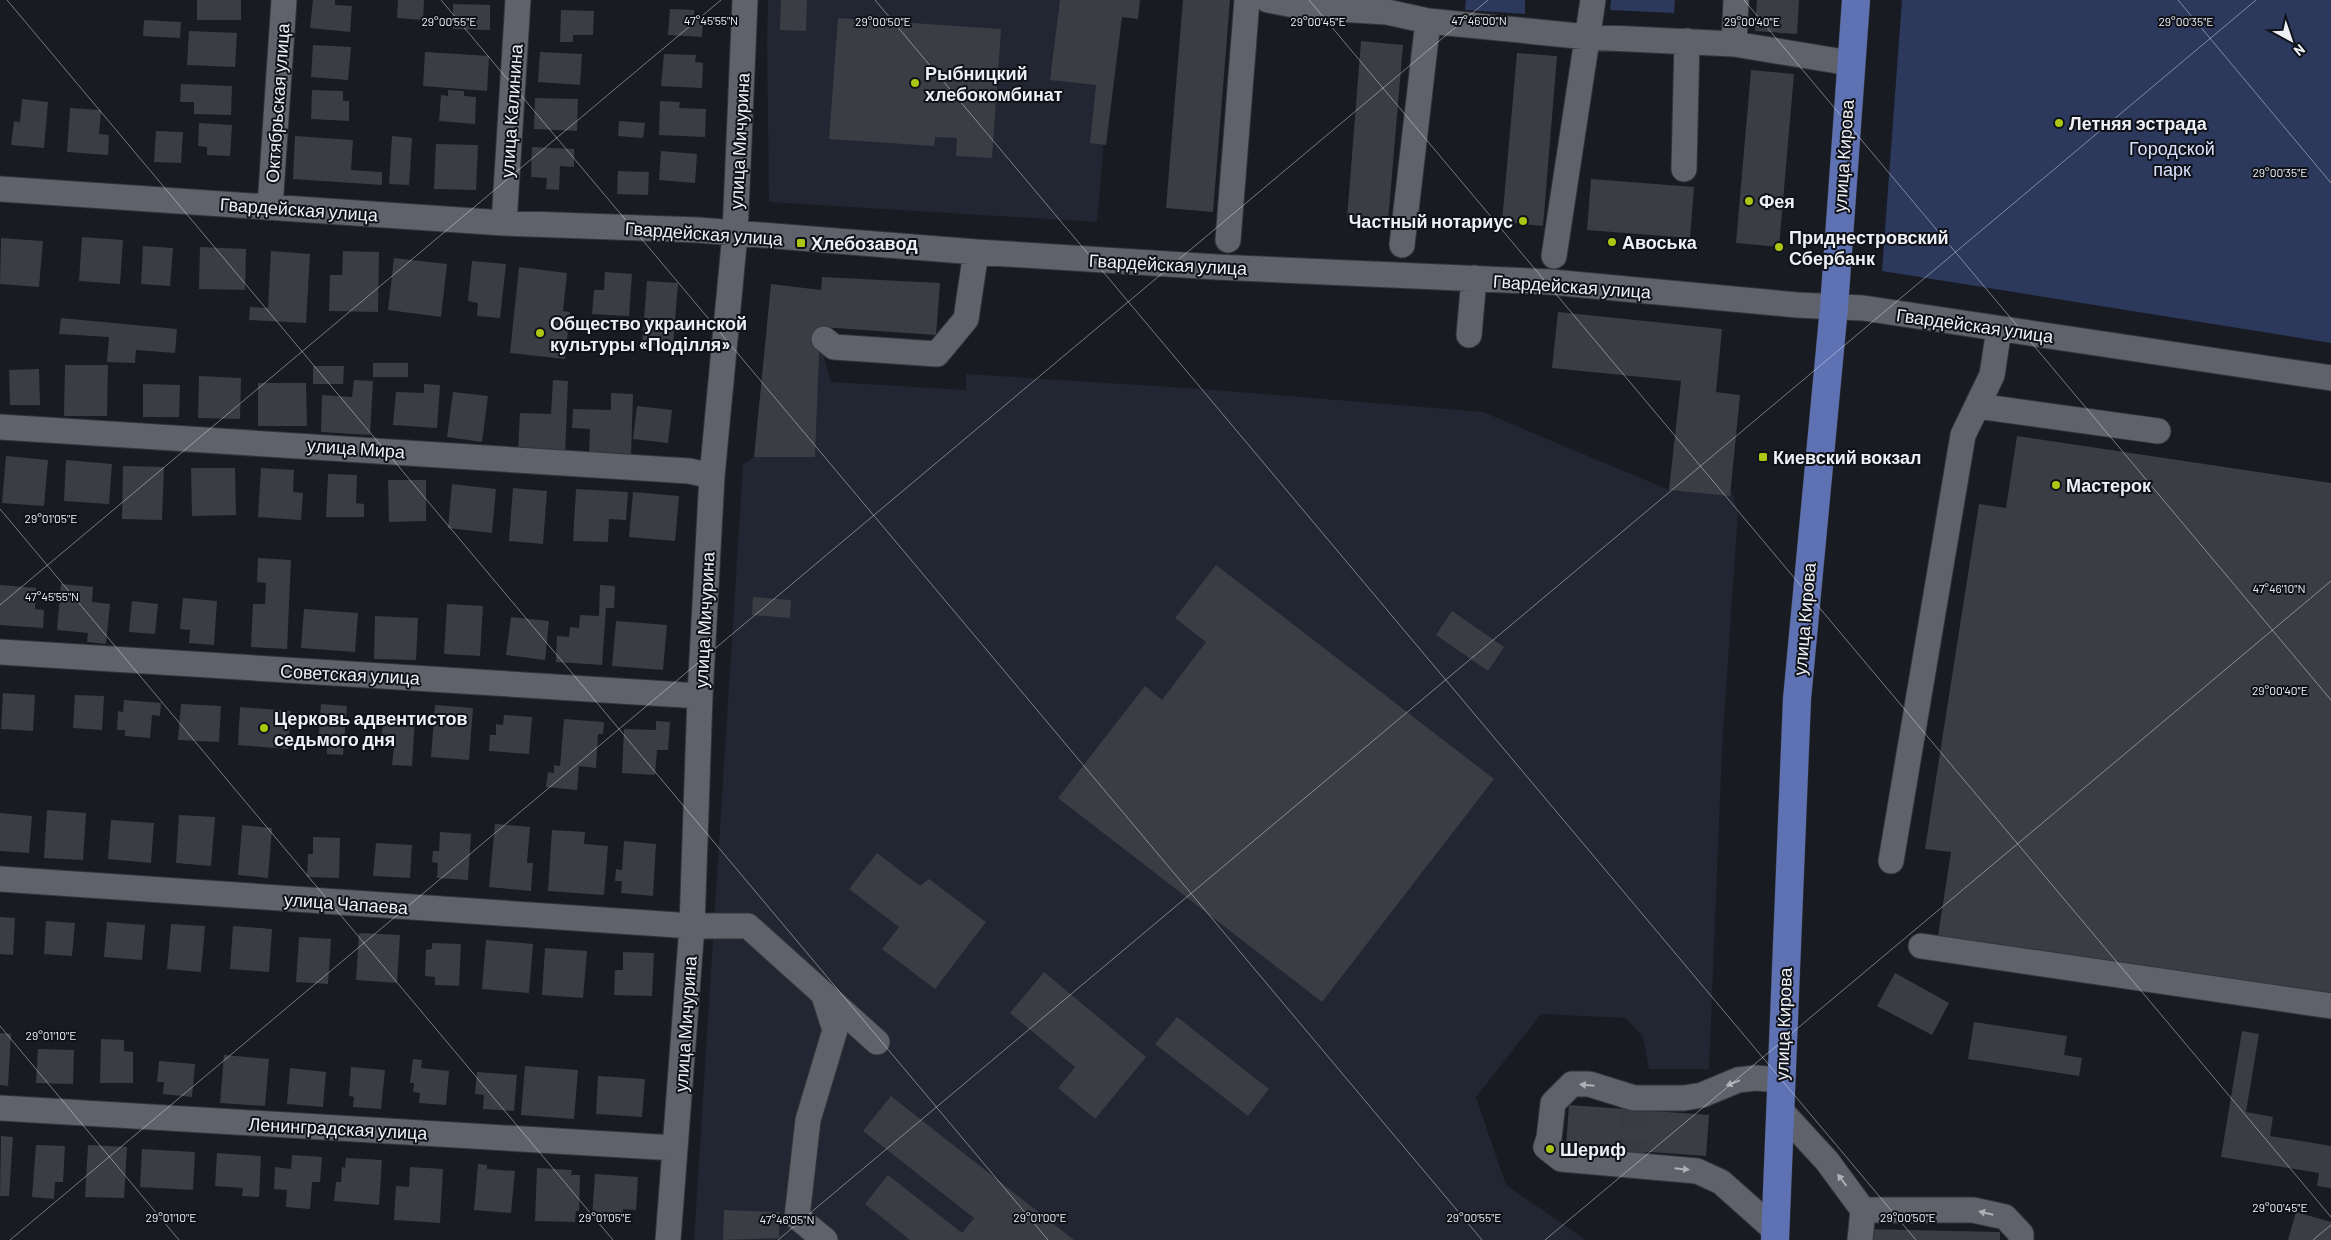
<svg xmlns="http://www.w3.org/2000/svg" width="2331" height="1240" font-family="Barlow,sans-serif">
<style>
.built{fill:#222632}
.green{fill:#2c385c}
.building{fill:#3a3d44}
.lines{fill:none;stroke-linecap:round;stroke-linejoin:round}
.minor-tunnel{stroke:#383b42;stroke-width:25;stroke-dasharray:25 12;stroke-linecap:butt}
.minor-casing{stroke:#33353a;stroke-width:27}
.major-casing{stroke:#33353a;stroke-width:29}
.minor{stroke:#5f626a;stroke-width:25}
.major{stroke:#5e72b3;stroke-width:28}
.oneway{fill:#aeb0b6}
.ticks{fill:none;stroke:#eef0f5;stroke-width:1;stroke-opacity:0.45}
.poi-dot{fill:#acc612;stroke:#0f1218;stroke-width:2}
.labels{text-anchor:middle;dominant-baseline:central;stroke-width:4;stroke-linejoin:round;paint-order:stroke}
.poi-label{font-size:18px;font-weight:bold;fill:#eef0f5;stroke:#0f1218;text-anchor:start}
.street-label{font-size:18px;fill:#eef0f5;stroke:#0f1218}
.park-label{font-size:18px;fill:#d9e3fe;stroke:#0f1218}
.ticks-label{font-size:12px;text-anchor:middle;fill:#eef0f5;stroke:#0f1218;stroke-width:4;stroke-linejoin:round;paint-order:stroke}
</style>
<rect width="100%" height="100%" fill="#181b22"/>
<!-- built -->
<path class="built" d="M 768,0 L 1116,0 L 1097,222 L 769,202 L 767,43 Z
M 819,340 L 831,382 L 966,390 L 966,374 L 1202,389 L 1483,412 L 1669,490 L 1731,490 L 1738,511 L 1722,748 L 1709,1069 L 1649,1069 L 1643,1037 L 1626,1018 L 1541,1014 L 1476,1097 L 1506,1185 L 1586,1240 L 694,1240 L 743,465 L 754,457 Z"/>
<!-- green -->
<path class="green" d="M 1466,0 L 1525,0 L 1525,14 L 1465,10 Z
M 1611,0 L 1675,0 L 1674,13 L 1610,10 Z
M 1902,0 L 2331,0 L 2331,343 L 1882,271 Z"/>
<!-- building -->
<path class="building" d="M 197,0 L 241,0 L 241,20 L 197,20 Z
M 313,0 L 335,0 L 335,5 L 352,6 L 350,32 L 310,28 Z
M 398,0 L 424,0 L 423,20 L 397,18 Z
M 781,0 L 807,0 L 806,31 L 780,30 Z
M 1060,0 L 1140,0 L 1138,19 L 1122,17 L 1106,145 L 1090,143 L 1096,85 L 1050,80 Z
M 1183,0 L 1230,0 L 1213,212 L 1166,208 Z
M 1757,0 L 1799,0 L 1797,34 L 1755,31 Z
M 453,4 L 490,5 L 490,30 L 453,29 Z
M 670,9 L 694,10 L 694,17 L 703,17 L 702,37 L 668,35 Z
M 561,10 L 594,11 L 593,35 L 573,35 L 573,42 L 560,42 Z
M 838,18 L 1001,29 L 992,158 L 956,156 L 957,138 L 935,137 L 934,146 L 829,139 Z
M 144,20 L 181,22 L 180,38 L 143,36 Z
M 189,31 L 237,33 L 235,67 L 187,65 Z
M 1361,41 L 1403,45 L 1388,222 L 1347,219 Z
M 313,45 L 351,47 L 348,80 L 311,77 Z
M 425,52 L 489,56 L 487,91 L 423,86 Z
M 540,52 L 582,54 L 580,85 L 538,82 Z
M 1517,53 L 1557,56 L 1543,226 L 1502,222 Z
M 664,54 L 696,55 L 695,62 L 703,63 L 702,88 L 661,86 Z
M 1751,70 L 1794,74 L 1779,247 L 1736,243 Z
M 181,84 L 232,86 L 231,115 L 194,114 L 194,102 L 180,102 Z
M 312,90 L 343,91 L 343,101 L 349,101 L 349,121 L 311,119 Z
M 448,90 L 464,91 L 464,96 L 476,97 L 475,124 L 439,121 L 441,95 L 448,96 Z
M 535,98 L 578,99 L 577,131 L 534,129 Z
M 22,99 L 48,102 L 44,148 L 11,145 L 14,121 L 20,122 Z
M 660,101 L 680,102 L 679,108 L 706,109 L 705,137 L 659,135 Z
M 70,108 L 101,110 L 99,134 L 109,135 L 108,155 L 67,152 Z
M 619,121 L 645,123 L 643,138 L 618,136 Z
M 199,123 L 232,125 L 230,156 L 207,155 L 207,147 L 198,146 Z
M 156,131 L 183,132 L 181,163 L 154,162 Z
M 295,136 L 353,140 L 351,170 L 382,172 L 382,185 L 293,179 Z
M 392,136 L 412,138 L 409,185 L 389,184 Z
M 436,144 L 478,145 L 476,190 L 434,189 Z
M 532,147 L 574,149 L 574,167 L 560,166 L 559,190 L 546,189 L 547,178 L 531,177 Z
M 661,151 L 697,154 L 695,183 L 659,180 Z
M 618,171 L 649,172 L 648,195 L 617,194 Z
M 1591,179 L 1694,187 L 1690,238 L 1587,230 Z
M 82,237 L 123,240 L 120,284 L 79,281 Z
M 1,238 L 43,241 L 39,287 L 0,284 Z
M 143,246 L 173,248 L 170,286 L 141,284 Z
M 200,247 L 246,249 L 245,290 L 199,289 Z
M 271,251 L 310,254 L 306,323 L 249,320 L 250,307 L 268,308 Z
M 343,251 L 379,252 L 378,312 L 329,311 L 330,275 L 342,275 Z
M 394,258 L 447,264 L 441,317 L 388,310 Z
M 472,261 L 506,264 L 500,318 L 477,316 L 478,303 L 468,301 Z
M 519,267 L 567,273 L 563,311 L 570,312 L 565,359 L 510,353 Z
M 605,272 L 632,274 L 629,316 L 592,314 L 594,290 L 604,290 Z
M 822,277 L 940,283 L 936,335 L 820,327 L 815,457 L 754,457 L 771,284 L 821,290 Z
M 647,281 L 678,283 L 673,346 L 642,344 Z
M 1558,312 L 1722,329 L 1716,392 L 1740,395 L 1730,496 L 1669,490 L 1681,381 L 1552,368 Z
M 61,318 L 177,329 L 175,353 L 136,350 L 135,363 L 107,362 L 109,337 L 59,334 Z
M 373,363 L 408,363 L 408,377 L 373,377 Z
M 65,365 L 108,365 L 107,416 L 64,416 Z
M 313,366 L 344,366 L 343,384 L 313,384 Z
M 39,369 L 40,405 L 10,405 L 9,370 Z
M 199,376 L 241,378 L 240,419 L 198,418 Z
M 354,380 L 373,381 L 370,435 L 321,432 L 322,395 L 352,397 Z
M 553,380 L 568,381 L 565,455 L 518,453 L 520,413 L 551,414 Z
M 258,383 L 306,383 L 307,426 L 258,426 Z
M 143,384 L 180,385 L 179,417 L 143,417 Z
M 424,384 L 440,385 L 437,428 L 393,425 L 396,392 L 424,393 Z
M 453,392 L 488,396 L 482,442 L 447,437 Z
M 611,393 L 633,394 L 631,456 L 589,454 L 590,429 L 572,428 L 573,409 L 611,410 Z
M 637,406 L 672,410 L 668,443 L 633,439 Z
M 2017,436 L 2331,483 L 2331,995 L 1938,936 L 1951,852 L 1925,849 L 1979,504 L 2006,508 Z
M 6,456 L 48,460 L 44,506 L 2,503 Z
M 66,460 L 112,464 L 109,504 L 64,501 Z
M 123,466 L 164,467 L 162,520 L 122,519 Z
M 191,468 L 235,468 L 236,515 L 192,516 Z
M 261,468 L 294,470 L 293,492 L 303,493 L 301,520 L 258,517 Z
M 328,474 L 357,475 L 356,503 L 364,504 L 364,517 L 326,517 Z
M 388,480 L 426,480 L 426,521 L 389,522 Z
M 452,484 L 496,489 L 492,533 L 448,528 Z
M 513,488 L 547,491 L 543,544 L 509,541 Z
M 576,489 L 628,492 L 626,520 L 609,519 L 608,542 L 573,541 Z
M 633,492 L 679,496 L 675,541 L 629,537 Z
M 258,558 L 291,560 L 287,649 L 251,647 L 253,604 L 265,604 L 266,583 L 257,582 Z
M 1216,565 L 1494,779 L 1322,1002 L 1058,798 L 1145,686 L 1162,700 L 1206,642 L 1175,618 Z
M 61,584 L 93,587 L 92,602 L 110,604 L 106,644 L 87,642 L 88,633 L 57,630 Z
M 0,585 L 36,588 L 35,609 L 44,610 L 43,628 L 0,625 Z
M 600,585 L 615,586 L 614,608 L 606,608 L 602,665 L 556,662 L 557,636 L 569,637 L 570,627 L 579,628 L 580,615 L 599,616 Z
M 753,597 L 791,600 L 790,618 L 752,615 Z
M 183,598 L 217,601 L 214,645 L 189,643 L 190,630 L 180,629 Z
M 132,601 L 158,604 L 155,634 L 129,632 Z
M 447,604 L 483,606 L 480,656 L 444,654 Z
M 304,609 L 358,613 L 355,652 L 301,648 Z
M 1452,611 L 1504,647 L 1488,671 L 1436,635 Z
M 375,616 L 418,618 L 416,660 L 374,659 Z
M 511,617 L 549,621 L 545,660 L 506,655 Z
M 616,621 L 667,625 L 663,670 L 612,666 Z
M 3,693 L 35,695 L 33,731 L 1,729 Z
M 75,695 L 104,696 L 102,730 L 73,728 Z
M 124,700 L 161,703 L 160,716 L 152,715 L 150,738 L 125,736 L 125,730 L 117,730 L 118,711 L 123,712 Z
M 181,704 L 221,706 L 219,742 L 178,740 Z
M 321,704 L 347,706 L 343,755 L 327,754 L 327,748 L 318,747 Z
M 435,705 L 473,708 L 469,760 L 431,757 Z
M 240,707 L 291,711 L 288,749 L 238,745 Z
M 504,715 L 532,717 L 529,754 L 489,751 L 490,735 L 496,735 L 496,724 L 503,725 Z
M 383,716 L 415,718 L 412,766 L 392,765 L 394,747 L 381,746 Z
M 564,719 L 604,722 L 603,734 L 598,734 L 596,768 L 579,766 L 577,790 L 546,787 L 548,772 L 554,773 L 554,765 L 560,766 Z
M 656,721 L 670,722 L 668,750 L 657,750 L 655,775 L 622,773 L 624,729 L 656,730 Z
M 47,810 L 86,813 L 83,860 L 44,858 Z
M 0,813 L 32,816 L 29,853 L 0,851 Z
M 179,815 L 215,817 L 211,866 L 176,863 Z
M 111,820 L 154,823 L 151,863 L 108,859 Z
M 495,824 L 530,827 L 527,863 L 533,863 L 531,891 L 489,887 Z
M 242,825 L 272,828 L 268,878 L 238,875 Z
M 552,830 L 585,832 L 584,844 L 608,846 L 604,895 L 548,891 Z
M 440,832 L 471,834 L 468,880 L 437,878 L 438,863 L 432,862 L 433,851 L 439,851 Z
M 313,837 L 340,838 L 339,878 L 307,877 L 308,854 L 313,854 Z
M 624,841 L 656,844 L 653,896 L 621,893 L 622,881 L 615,881 L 616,869 L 622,870 Z
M 376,843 L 412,845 L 410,878 L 373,876 Z
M 877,853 L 920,886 L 929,879 L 986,922 L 935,989 L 882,949 L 899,927 L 849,889 Z
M 0,917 L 15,918 L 13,955 L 0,954 Z
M 46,921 L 75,923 L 72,956 L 44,954 Z
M 107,922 L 145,925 L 142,960 L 104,957 Z
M 171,924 L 205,926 L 201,972 L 167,969 Z
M 233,926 L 272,929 L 269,972 L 230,969 Z
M 359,933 L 400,935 L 397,983 L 356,980 Z
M 299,937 L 331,939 L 328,984 L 296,982 Z
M 486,940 L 533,944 L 529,993 L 482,989 Z
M 432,943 L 461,944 L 459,986 L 435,985 L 435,977 L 425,976 L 426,950 L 432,949 Z
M 545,948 L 587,951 L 583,998 L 542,995 Z
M 623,952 L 654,953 L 652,996 L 614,995 L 615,970 L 623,970 Z
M 1044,972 L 1146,1057 L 1095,1119 L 1058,1088 L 1075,1067 L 1010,1013 Z
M 1895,973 L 1949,1003 L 1932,1035 L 1877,1006 Z
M 1177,1017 L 1269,1089 L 1248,1116 L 1155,1044 Z
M 1974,1022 L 2067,1036 L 2064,1055 L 2082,1058 L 2079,1076 L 1968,1059 Z
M 2242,1031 L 2259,1034 L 2246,1112 L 2273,1117 L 2270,1136 L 2331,1146 L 2331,1188 L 2317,1186 L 2319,1173 L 2221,1157 Z
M 0,1033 L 11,1034 L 8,1086 L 0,1085 Z
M 101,1039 L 124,1040 L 124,1051 L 133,1052 L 133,1083 L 100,1083 Z
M 38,1049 L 74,1050 L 73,1084 L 36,1083 Z
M 224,1055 L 269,1059 L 265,1106 L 220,1103 Z
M 413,1059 L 422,1060 L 421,1068 L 449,1071 L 446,1105 L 419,1103 L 420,1093 L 413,1092 L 414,1083 L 410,1083 Z
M 159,1061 L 195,1064 L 192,1097 L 163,1094 L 164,1082 L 157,1082 Z
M 525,1066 L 578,1070 L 574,1119 L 521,1115 Z
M 351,1067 L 385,1070 L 381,1109 L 353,1107 L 354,1097 L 349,1096 Z
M 290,1068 L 326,1072 L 323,1107 L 287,1104 Z
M 477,1072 L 517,1075 L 514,1111 L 483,1109 L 484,1095 L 475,1094 Z
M 598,1076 L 645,1079 L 642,1117 L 596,1114 Z
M 891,1096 L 1074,1240 L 910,1240 L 865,1204 L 888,1175 L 962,1233 L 974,1218 L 863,1131 Z
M 1569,1105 L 1709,1115 L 1706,1156 L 1566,1146 Z
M 1,1136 L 13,1137 L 9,1196 L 0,1196 Z
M 36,1145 L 65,1146 L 63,1182 L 55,1182 L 54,1199 L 32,1197 Z
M 88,1145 L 127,1147 L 124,1198 L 85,1197 Z
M 142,1149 L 195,1152 L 193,1190 L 140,1187 Z
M 217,1153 L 261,1156 L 259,1197 L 242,1196 L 243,1188 L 215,1186 Z
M 292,1155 L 322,1157 L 320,1182 L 312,1182 L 310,1209 L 286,1207 L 287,1190 L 274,1189 L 275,1167 L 291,1169 Z
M 346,1158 L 382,1160 L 379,1205 L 334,1201 L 336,1182 L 341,1182 L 342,1167 L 345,1168 Z
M 478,1164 L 487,1165 L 487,1169 L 515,1171 L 511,1213 L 474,1210 Z
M 410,1167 L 443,1169 L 440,1223 L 394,1220 L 396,1186 L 409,1187 Z
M 537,1168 L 572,1170 L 571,1175 L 580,1175 L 579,1211 L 576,1211 L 575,1222 L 535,1221 Z
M 595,1174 L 638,1177 L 636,1210 L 623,1209 L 622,1219 L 592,1217 Z
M 724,1210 L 780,1212 L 779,1238 L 723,1240 Z
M 2296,1212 L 2331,1222 L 2331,1240 L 2288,1240 Z
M 1862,1229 L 2000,1232 L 2000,1240 L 1861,1240 Z"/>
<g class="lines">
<!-- minor-tunnel -->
<path class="minor-tunnel" d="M 1633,1164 L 1634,1098"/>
<!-- minor casing -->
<g class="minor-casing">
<path id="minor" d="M 1268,0 L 1304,7 L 1387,12 L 1428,21 L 1588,37 L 1734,44 L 1850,63
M 1734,44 L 1736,0
M 1684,169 L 1687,41
M 0,189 L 504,223 L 698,230 L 976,252 L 1216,267 L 1551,282 L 1797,305 L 1863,308 L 2331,378
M 270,207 L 284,0
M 504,223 L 518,0
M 1228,240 L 1247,0
M 1402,245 L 1428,21
M 1554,256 L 1593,0
M 1999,329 L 1992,375 L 1977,406 L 2158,431
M 1469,335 L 1474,278
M 824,339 L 834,347 L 937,354 L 966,319 L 976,252
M 0,427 L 689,471 L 712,476
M 0,652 L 700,696
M 1891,861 L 1963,435 L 1977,406
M 0,879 L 692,926 L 748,926 L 877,1042
M 1921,946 L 2331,1006
M 824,996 L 835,1030 L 808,1120 L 797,1217 L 825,1240
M 0,1108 L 675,1148
M 1780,1110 L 1827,1161 L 1863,1210 L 1860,1240
M 1863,1210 L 1973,1210 L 2005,1217 L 2021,1234 L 2021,1240
M 1776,1231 L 1721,1182 L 1697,1171 L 1561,1159 L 1546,1147 L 1549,1138 L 1553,1103 L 1572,1084 L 1589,1084 L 1634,1098 L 1684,1098 L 1702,1095 L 1738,1080 L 1755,1078 L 1781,1080
M 668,1240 L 692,926 L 700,696 L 712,476 L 735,234 L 745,0"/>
</g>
<!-- major casing -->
<g class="major-casing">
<path id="major" d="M 1775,1240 L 1797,699 L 1834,307 L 1856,0"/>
</g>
<!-- minor -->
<use href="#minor" class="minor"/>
<!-- major -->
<use href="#major" class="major"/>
</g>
<!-- one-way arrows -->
<defs><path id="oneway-solid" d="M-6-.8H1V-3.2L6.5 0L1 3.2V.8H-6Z" transform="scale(1.25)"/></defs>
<g class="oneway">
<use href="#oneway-solid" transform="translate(1733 1083) rotate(159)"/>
<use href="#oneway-solid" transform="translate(1587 1085) rotate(-175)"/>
<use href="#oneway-solid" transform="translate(1682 1169) rotate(6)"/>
<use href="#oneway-solid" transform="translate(1842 1180) rotate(-127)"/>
<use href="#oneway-solid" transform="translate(1986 1213) rotate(-167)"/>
</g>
<!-- ticks -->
<path class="ticks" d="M 7,0 L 1048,1240M 441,0 L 1482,1240M 875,0 L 1916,1240M 1309,0 L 2331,1217M 1744,0 L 2331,700M 2178,0 L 2331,183M 0,509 L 613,1240M 0,605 L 721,0M 0,1026 L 179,1240M 10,1240 L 1488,0M 778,1240 L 2256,0M 1545,1240 L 2331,581M 2313,1240 L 2331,1225"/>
<!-- markers -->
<g class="poi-dot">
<circle cx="915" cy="83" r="5"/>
<circle cx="2059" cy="123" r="5"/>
<circle cx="1749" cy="201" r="5"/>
<circle cx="1523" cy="221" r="5"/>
<circle cx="1612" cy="242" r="5"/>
<rect x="796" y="238" width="10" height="10" rx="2.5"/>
<circle cx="1779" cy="247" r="5"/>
<circle cx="540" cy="333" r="5"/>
<rect x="1758" y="452" width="10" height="10" rx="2.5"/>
<circle cx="2056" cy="485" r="5"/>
<circle cx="264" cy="728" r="5"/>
<circle cx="1550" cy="1149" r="5"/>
</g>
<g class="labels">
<!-- poi labels -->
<g class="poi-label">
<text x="925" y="73">Рыбницкий<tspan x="925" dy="21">хлебокомбинат</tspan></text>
<text x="2069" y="123">Летняя эстрада</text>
<text x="1759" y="201">Фея</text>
<text x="1513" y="221" text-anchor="end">Частный нотариус</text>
<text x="1789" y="237">Приднестровский<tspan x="1789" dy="21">Сбербанк</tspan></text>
<text x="1622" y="242">Авоська</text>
<text x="811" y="243">Хлебозавод</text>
<text x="550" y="323">Общество украинской<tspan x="550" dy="21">культуры «Поділля»</tspan></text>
<text x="1773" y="457">Киевский вокзал</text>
<text x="2066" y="485">Мастерок</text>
<text x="274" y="718">Церковь адвентистов<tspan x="274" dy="21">седьмого дня</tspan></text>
<text x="1560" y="1149">Шериф</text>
</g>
<!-- street labels -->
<g class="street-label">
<text transform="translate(277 103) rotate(-86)">Октябрьская улица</text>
<text transform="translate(511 111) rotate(-86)">улица Калинина</text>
<text transform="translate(739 141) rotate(-87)">улица Мичурина</text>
<text transform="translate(1843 156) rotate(-86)">улица Кирова</text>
<text transform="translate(299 209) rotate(4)">Гвардейская улица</text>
<text transform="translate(704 233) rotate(4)">Гвардейская улица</text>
<text transform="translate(1168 264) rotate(3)">Гвардейская улица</text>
<text transform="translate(1572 286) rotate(4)">Гвардейская улица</text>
<text transform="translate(1975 325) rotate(8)">Гвардейская улица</text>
<text transform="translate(356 448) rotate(4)">улица Мира</text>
<text transform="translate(1804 619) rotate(-85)">улица Кирова</text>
<text transform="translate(704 620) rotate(-87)">улица Мичурина</text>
<text transform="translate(350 674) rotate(3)">Советская улица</text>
<text transform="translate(346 903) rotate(4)">улица Чапаева</text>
<text transform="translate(685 1024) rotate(-86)">улица Мичурина</text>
<text transform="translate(1783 1024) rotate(-88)">улица Кирова</text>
<text transform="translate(338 1128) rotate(3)">Ленинградская улица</text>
</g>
<!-- park labels -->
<g class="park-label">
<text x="2172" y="148">Городской<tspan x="2172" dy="21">парк</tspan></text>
</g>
</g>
<g class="ticks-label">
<text x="711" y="25">47°45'55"N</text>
<text x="1479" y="25">47°46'00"N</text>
<text x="2186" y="26">29°00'35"E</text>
<text x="449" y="26">29°00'55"E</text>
<text x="883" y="26">29°00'50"E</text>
<text x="1318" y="26">29°00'45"E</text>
<text x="1752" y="26">29°00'40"E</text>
<text x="2280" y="177">29°00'35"E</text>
<text x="51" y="523">29°01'05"E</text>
<text x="2279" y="593">47°46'10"N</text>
<text x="52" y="601">47°45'55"N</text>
<text x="2280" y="695">29°00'40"E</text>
<text x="51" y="1040">29°01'10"E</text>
<text x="2280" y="1212">29°00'45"E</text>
<text x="171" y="1222">29°01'10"E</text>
<text x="605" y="1222">29°01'05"E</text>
<text x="1040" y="1222">29°01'00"E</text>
<text x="1474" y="1222">29°00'55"E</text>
<text x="1908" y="1222">29°00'50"E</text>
<text x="787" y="1224">47°46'05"N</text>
</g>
<!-- north arrow -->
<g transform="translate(2291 40) rotate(140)" stroke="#0f1218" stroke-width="4" paint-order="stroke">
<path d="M0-4L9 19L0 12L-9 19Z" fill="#eef0f5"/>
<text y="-8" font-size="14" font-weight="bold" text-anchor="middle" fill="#eef0f5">N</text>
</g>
</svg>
